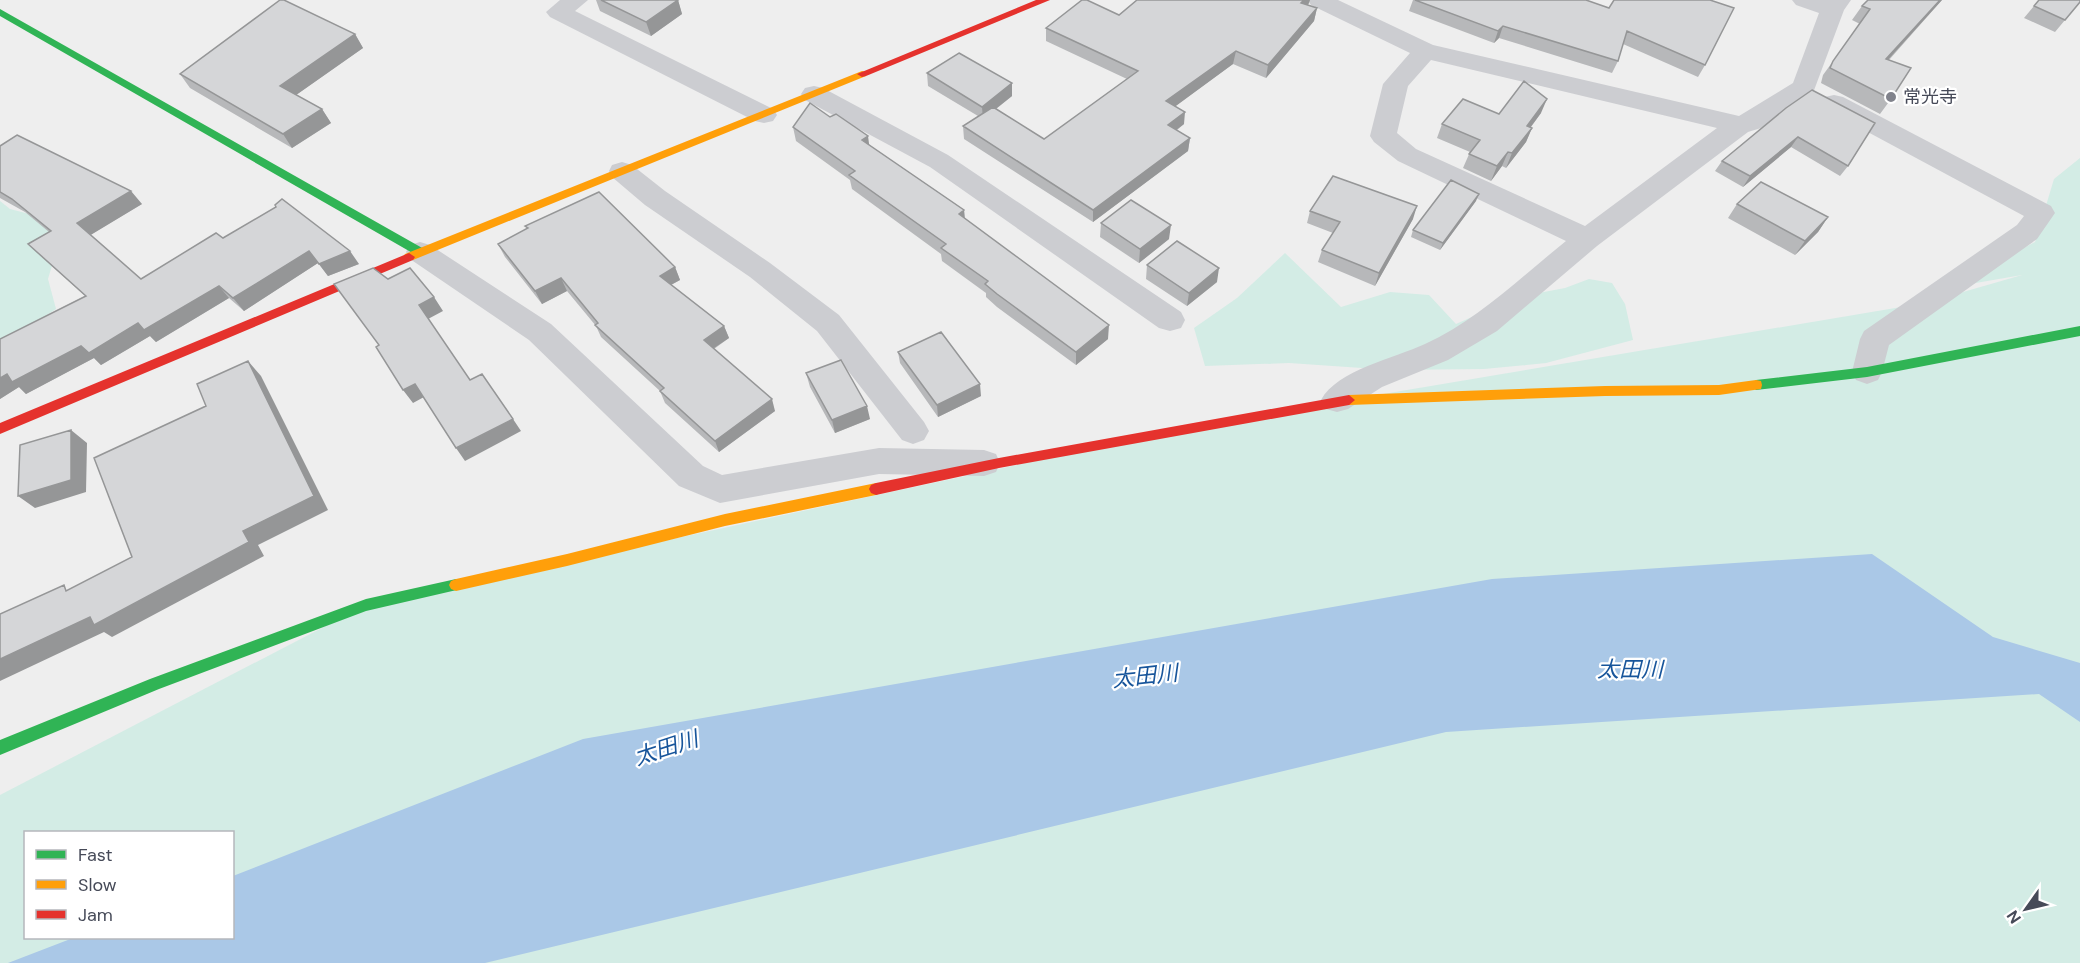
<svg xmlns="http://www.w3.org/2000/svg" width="2080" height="963" font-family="'DM Sans','Noto Sans JP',sans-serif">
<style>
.green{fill:#d3ece5;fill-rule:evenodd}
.water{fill:#aac8e7}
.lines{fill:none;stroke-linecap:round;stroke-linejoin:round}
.street{fill:#cccdd1;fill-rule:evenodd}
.fast{fill:#30b455;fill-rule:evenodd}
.slow{fill:#ff9f0a;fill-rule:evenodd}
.jam{fill:#e5322d;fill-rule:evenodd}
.wall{fill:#b7b8ba}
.shaded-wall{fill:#959697}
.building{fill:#d5d6d8;stroke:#959697;stroke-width:1.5}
.poi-dot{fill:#81838c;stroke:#fff;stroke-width:2}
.labels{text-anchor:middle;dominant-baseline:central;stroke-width:4.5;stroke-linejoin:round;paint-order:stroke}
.far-poi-label{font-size:18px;fill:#464a58;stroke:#fff;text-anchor:start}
.water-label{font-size:22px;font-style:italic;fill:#17559b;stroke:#fff}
</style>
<rect width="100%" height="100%" fill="#eee"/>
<!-- green -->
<path class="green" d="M 2080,158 L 2080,963 L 0,963 L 0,795 L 366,605 L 1216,422 L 1925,303 L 2022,275 L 1947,288 L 2035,242 L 2054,179 ZM 26,832 L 232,832 L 232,938 L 26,938 Z
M 0,201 L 10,209 L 41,217 L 59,242 L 48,279 L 56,309 L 17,335 L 0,340 Z
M 1285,253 L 1341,307 L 1390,292 L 1429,295 L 1456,324 L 1517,297 L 1565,288 L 1589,279 L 1612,283 L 1625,304 L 1633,340 L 1546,363 L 1484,369 L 1391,370 L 1289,363 L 1205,366 L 1194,328 L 1237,298 Z"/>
<!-- water -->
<path class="water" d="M 1872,554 L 1993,637 L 2080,663 L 2080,722 L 2039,694 L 1446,732 L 485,963 L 8,963 L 73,938 L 232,938 L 233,876 L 583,739 L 1492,579 Z"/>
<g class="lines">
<!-- street -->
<path class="street" d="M 560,0 L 588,0 L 575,11 L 773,109 L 777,115 L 773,121 L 764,123 L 755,121 L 550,17 L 546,12 Z
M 1307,0 L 1338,0 L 1433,45 L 1739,116 L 1793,83 L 1819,13 L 1796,5 L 1792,0 L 1851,0 L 1844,10 L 1813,93 L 1761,128 L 1748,132 L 1597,246 L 1497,331 L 1448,360 L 1382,387 L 1348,409 L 1337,412 L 1326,409 L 1321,400 C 1337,370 1395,358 1425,344 C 1478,320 1521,277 1566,241 L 1398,161 L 1374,142 L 1370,136 L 1383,84 L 1410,53 L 1311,5 ZM 1431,60 L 1717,128 L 1585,226 L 1416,149 L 1397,133 L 1408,86 Z
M 814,86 L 823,88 L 948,155 L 1181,312 L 1185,320 L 1181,328 L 1170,331 L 1159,328 L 930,167 L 805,100 L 801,94 L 805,88 Z
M 1834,95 L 1843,97 L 2051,206 L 2055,213 L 2037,239 L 1889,345 L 1882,372 L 1878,380 L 1867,384 L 1856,380 L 1852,372 L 1860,339 L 1864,331 L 2017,225 L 2024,216 L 1825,109 L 1821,103 L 1825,97 Z
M 622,162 L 632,165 L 665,191 L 770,263 L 839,315 L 924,422 L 929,431 L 924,440 L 913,444 L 902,440 L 817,331 L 750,277 L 645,205 L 612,177 L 609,171 L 612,165 Z
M 420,242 L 430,245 L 551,324 L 703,466 L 722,475 L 879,448 L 984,450 L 996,454 L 1000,463 L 996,472 L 984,476 L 879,474 L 720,503 L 679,486 L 529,340 L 410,259 L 406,252 L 410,245 Z"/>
<!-- fast -->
<path class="fast" d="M 0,9 L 424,249 L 426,252 L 420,256 L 416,255 L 0,16 Z
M 2080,326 L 2080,336 L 1867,377 L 1756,390 L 1750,385 L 1756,380 L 1867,367 Z
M 456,579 L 461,581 L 463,585 L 461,589 L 366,611 L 159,689 L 0,755 L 0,740 L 150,679 L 366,599 Z"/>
<!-- slow -->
<path class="slow" d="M 862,71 L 866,72 L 866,76 L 413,260 L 405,260 L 403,257 L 405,254 Z
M 1756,380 L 1761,381 L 1762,385 L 1761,389 L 1719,395 L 1605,396 L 1349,405 L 1343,400 L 1349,395 L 1605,386 L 1719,385 Z
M 876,483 L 881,485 L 883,489 L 881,493 L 876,495 L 725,526 L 567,566 L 456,591 L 451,589 L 449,585 L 451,581 L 456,579 L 567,554 L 725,514 Z"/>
<!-- jam -->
<path class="jam" d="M 1036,0 L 1050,0 L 866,76 L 862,77 L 857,74 Z
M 409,253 L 415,257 L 413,260 L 0,434 L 0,423 Z
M 1349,395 L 1355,400 L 1349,405 L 999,468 L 876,495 L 871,493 L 869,489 L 871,485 L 876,483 L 999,458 Z"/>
</g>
<!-- wall -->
<path class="wall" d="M 596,0 L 678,0 L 682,14 L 651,36 L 600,11 Z
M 1137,0 L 1310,0 L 1308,5 L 1317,8 L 1314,21 L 1266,78 L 1233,64 L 1175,106 L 1184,124 L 1177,130 L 1190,138 L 1188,151 L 1093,222 L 964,139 L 963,126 L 978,116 L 928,86 L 927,73 L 1012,83 L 1012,96 L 996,109 L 1044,139 L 1127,79 L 1046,41 L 1046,28 L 1119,15 Z
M 1413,0 L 1586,0 L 1705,65 L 1698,77 L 1623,44 L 1618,61 L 1612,73 L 1499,38 L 1494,43 L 1409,11 Z
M 1868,0 L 1942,0 L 1889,60 L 1891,99 L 1880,114 L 1821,83 L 1823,75 L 1860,24 L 1852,20 L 1862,6 Z
M 2039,0 L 2080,2 L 2055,32 L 2024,18 Z
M 355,34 L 363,48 L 296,95 L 322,109 L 331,123 L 292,148 L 190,88 L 180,74 Z
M 1786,108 L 1848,166 L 1840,176 L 1791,147 L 1743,187 L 1715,171 L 1722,161 Z
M 1541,113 L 1531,127 L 1532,128 L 1526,142 L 1506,168 L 1502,166 L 1491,181 L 1463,168 L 1470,152 L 1437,138 L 1442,124 L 1499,114 Z
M 793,127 L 869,145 L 964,210 L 965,218 L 1108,339 L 1076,365 L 997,307 L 986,297 L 986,293 L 942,261 L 941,254 L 852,189 L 850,180 L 796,141 Z
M 0,146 L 142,204 L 90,235 L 141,279 L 223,238 L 359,264 L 328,276 L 318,263 L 244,311 L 229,298 L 156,342 L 150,336 L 101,365 L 94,358 L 26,394 L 19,387 L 0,399 L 0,339 L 85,296 L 41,256 L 28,244 L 49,232 L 25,212 L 0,198 Z
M 1476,201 L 1440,250 L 1411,237 L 1413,230 Z
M 1737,204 L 1828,217 L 1818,232 L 1795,255 L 1728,218 Z
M 1310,211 L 1413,219 L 1375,286 L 1318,262 L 1322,250 L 1333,233 L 1307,223 Z
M 1101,223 L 1169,239 L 1139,263 L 1100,237 Z
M 525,226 L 675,267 L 680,280 L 671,285 L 724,326 L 729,338 L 714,349 L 775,411 L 719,452 L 665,403 L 660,391 L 601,337 L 596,326 L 567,291 L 542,304 L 505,257 L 498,244 L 527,229 Z
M 1147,265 L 1217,282 L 1187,306 L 1146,279 Z
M 898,352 L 981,396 L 938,417 L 900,363 Z
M 806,373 L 870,419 L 835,433 L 810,387 Z"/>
<!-- shaded-wall -->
<path class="shaded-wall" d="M 678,0 L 682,14 L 651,36 L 646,22 Z
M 1304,0 L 1310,0 L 1308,5 L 1301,3 Z
M 1940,0 L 1942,0 L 1876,73 L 1886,59 Z
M 1317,8 L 1314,21 L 1266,78 L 1268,65 Z
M 1503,26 L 1499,38 L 1494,43 L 1498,31 Z
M 355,34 L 363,48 L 289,100 L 280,86 Z
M 1236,51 L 1233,64 L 1165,114 L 1166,101 Z
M 1012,83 L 1012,96 L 983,119 L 982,107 Z
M 1547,99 L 1541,113 L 1521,140 L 1527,126 Z
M 322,109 L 331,123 L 292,148 L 283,134 Z
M 1185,112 L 1184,124 L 1167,137 L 1168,125 Z
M 1532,128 L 1526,142 L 1506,168 L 1512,153 Z
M 868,136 L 870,151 L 862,140 Z
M 1798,137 L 1791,147 L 1743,187 L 1750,176 Z
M 1190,138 L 1188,151 L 1093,222 L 1093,210 Z
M 1508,152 L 1502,166 L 1491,181 L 1497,166 Z
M 131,191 L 142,204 L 89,236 L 77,223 Z
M 1479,194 L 1476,201 L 1440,250 L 1443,243 Z
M 1417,206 L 1413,219 L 1375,286 L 1379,273 Z
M 964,210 L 965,224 L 959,214 Z
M 1828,217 L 1818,232 L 1795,255 L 1805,241 Z
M 1171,225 L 1169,239 L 1139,263 L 1140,249 Z
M 309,251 L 318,263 L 244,311 L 233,298 Z
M 350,251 L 359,264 L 328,276 L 319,264 Z
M 675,267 L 680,280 L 665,288 L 660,276 Z
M 1219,268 L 1217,282 L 1187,306 L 1189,293 Z
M 561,278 L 567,291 L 542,304 L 535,291 Z
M 219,286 L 229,298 L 156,342 L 150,336 L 101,365 L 94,358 L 26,394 L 19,387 L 0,399 L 0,378 L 7,374 L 138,323 Z
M 434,297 L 443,311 L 428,319 L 419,305 Z
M 1109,325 L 1108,339 L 1076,365 L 1076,352 Z
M 724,326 L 729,338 L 708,352 L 704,340 Z
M 248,361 L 261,376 L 328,510 L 258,545 L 264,556 L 112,637 L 104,632 L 0,681 L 0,659 L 243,531 Z
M 415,384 L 424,397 L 413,403 L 403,390 Z
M 980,384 L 981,396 L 938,417 L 937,405 Z
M 772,399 L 775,411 L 719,452 L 715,441 Z
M 867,406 L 870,419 L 835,433 L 832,420 Z
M 513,419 L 521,431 L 465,461 L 456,448 Z
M 71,430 L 87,443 L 86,492 L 35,508 L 18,496 Z"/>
<!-- building -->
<path class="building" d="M 280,0 L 284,0 L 355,34 L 280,86 L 322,109 L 283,134 L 180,74 Z
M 601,0 L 678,0 L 646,22 Z
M 1082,0 L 1087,0 L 1119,15 L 1137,0 L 1304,0 L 1301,3 L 1317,8 L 1268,65 L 1236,51 L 1166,101 L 1185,112 L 1168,125 L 1190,138 L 1093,210 L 963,126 L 993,107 L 1044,139 L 1138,71 L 1046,28 Z
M 1415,0 L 1586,0 L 1609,8 L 1614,0 L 1710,0 L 1734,8 L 1705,65 L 1627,31 L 1618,61 L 1503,26 L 1498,31 Z
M 1868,0 L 1940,0 L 1886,59 L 1911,68 L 1891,99 L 1830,68 L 1833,61 L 1870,9 L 1862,6 Z
M 2039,0 L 2080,0 L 2080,2 L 2065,20 L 2034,6 Z
M 959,53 L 1012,83 L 982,107 L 927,73 Z
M 1524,81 L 1547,99 L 1527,126 L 1532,128 L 1512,153 L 1508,152 L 1497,166 L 1469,154 L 1480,140 L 1442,124 L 1463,99 L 1499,114 Z
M 1812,90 L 1875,123 L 1848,166 L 1798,137 L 1750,176 L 1722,161 L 1786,108 Z
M 810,103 L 830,117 L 836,114 L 868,136 L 862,140 L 964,210 L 959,214 L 1109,325 L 1076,352 L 997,294 L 985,284 L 988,281 L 941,248 L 946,244 L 849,175 L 855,171 L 793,127 Z
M 17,135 L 131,191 L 77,223 L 141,279 L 216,233 L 223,238 L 276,207 L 275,205 L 282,199 L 350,251 L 319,264 L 309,251 L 233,298 L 219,286 L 144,330 L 138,323 L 89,353 L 81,346 L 12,382 L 7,374 L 0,378 L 0,339 L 86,296 L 28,244 L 51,231 L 12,199 L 0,192 L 0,146 Z
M 1333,176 L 1417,206 L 1379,273 L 1322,250 L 1340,222 L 1310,211 Z
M 1451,180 L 1479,194 L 1443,243 L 1413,230 Z
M 1761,182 L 1828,217 L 1805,241 L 1737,204 Z
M 599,192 L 675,267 L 660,276 L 724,326 L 704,340 L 772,399 L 715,441 L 660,391 L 664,388 L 595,325 L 598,323 L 561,278 L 535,291 L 498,244 L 528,228 L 525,226 Z
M 1131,200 L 1171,225 L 1140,249 L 1101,223 Z
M 1177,241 L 1219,268 L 1189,293 L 1147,265 Z
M 373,268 L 388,279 L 410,268 L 434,297 L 419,305 L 470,380 L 482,374 L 513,419 L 456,448 L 415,384 L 403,390 L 376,347 L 379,345 L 334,284 Z
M 941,332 L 980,384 L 937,405 L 898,352 Z
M 841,360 L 867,406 L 832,420 L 806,373 Z
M 248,361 L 314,496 L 243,531 L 249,542 L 94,625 L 90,617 L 0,659 L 0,614 L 64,585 L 66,591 L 132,557 L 94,458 L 206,406 L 197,384 Z
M 71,430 L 71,480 L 18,496 L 20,445 Z"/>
<!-- markers -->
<circle class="poi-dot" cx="1891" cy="97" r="6"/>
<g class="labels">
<!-- far-poi labels -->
<g class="far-poi-label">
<text x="1903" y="97">常光寺</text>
</g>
<!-- water labels -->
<g class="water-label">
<text x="1630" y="669">太田川</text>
<text transform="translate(1145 676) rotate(-6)">太田川</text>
<text transform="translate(666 748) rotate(-18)">太田川</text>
</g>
</g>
<!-- legend -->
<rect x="24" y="831" width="210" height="108" fill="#ffffff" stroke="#b5b7bc" stroke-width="1.5"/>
<rect x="36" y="850" width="30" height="9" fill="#30b455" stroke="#b5b7bc" stroke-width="1.5"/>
<text x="78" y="861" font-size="18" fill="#464a58">Fast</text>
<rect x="36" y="880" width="30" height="9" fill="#ff9f0a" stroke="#b5b7bc" stroke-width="1.5"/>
<text x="78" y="891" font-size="18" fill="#464a58">Slow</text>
<rect x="36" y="910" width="30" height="9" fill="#e5322d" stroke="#b5b7bc" stroke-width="1.5"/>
<text x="78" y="921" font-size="18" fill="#464a58">Jam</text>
<!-- north arrow -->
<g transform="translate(2026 909) rotate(236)" stroke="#ffffff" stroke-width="4.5" paint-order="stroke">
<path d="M0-4.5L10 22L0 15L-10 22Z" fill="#464a58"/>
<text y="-9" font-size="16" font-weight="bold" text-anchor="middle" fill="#464a58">N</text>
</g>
</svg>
